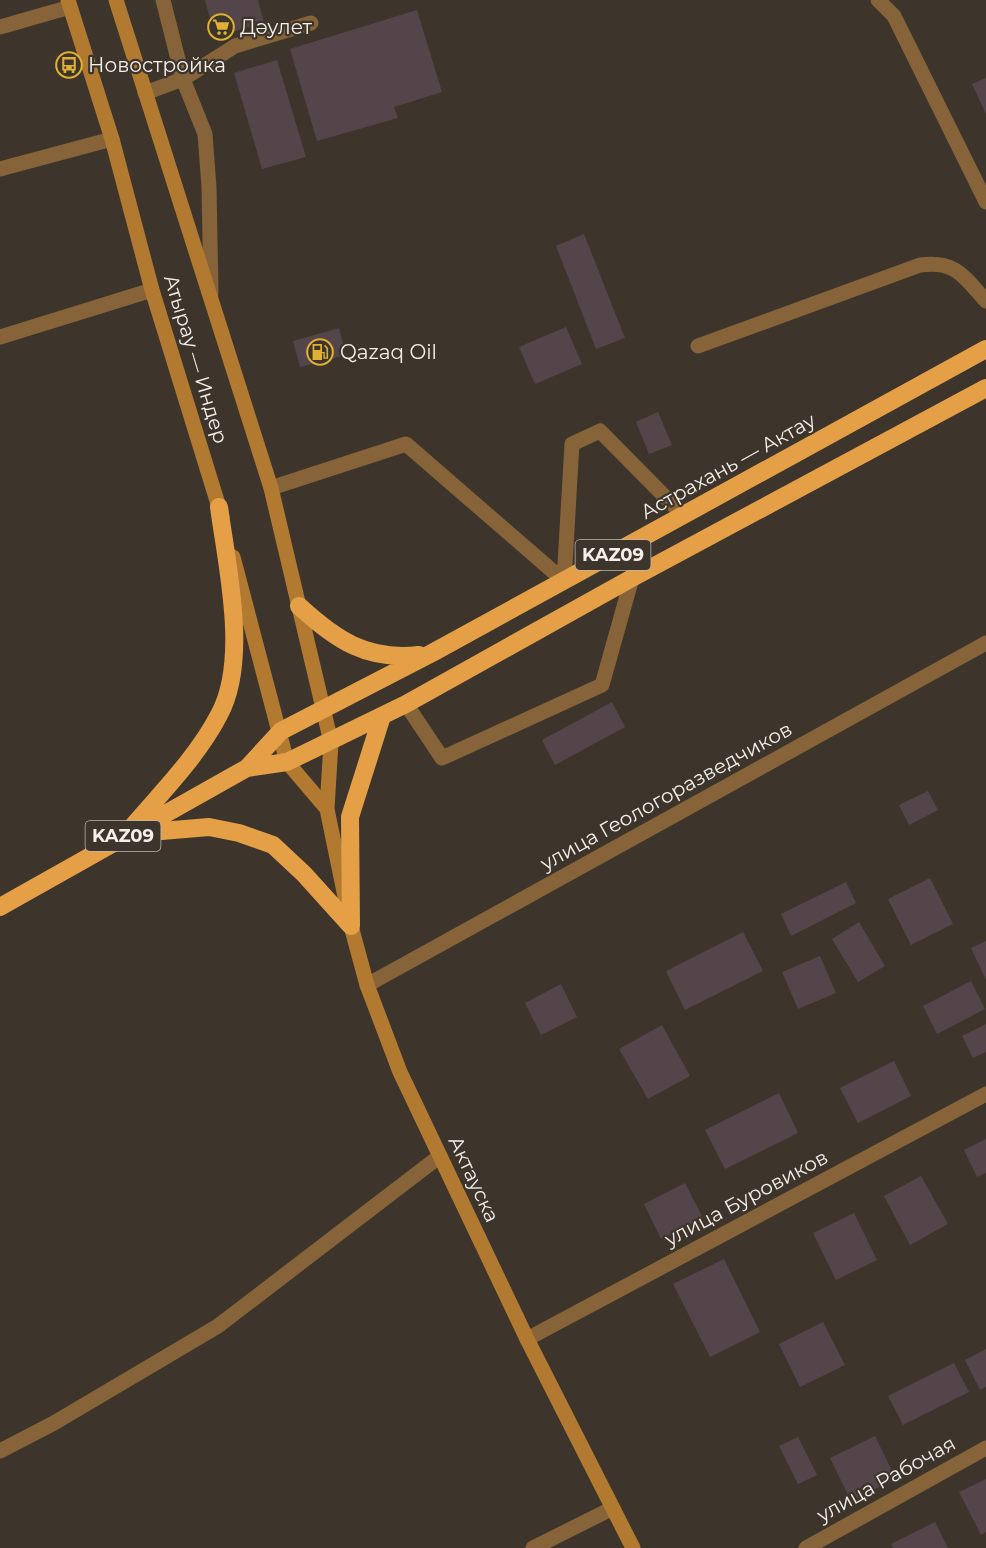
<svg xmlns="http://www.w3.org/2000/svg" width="986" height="1548" font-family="Montserrat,sans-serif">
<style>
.building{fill:#534549}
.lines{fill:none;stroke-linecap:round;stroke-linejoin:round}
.lane{stroke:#866338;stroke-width:15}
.street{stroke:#866338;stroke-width:15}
.secondary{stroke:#b27a30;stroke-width:15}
.highway{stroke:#e5a047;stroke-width:18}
.labels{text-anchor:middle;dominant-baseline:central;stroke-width:4.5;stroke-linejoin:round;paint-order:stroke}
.shield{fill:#3d352c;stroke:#bdb7b0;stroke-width:1.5}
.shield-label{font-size:18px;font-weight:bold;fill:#f4efe9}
.poi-label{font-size:20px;fill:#f4efe9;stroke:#3d352c;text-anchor:start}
.street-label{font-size:20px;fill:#f4efe9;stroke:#3d352c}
</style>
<rect width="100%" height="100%" fill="#3d352c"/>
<!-- building -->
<path class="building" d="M 205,0 L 258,0 L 264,23 L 215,37 Z
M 417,10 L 442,92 L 394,107 L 398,118 L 317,141 L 290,49 Z
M 277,60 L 306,157 L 262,169 L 234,73 Z
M 986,78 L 986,114 L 972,84 Z
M 584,234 L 625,338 L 596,349 L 556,246 Z
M 566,327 L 582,364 L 535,384 L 519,347 Z
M 339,328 L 346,355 L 300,367 L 293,341 Z
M 658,412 L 672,445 L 649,454 L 636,422 Z
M 612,702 L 625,727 L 555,765 L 542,740 Z
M 928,791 L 938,810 L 909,825 L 899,805 Z
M 930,878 L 953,924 L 911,945 L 888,899 Z
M 846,882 L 856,903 L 791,936 L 781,914 Z
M 859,922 L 885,966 L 858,982 L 832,939 Z
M 743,932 L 763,971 L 685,1010 L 666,971 Z
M 986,941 L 986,980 L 971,948 Z
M 820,956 L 836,993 L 798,1009 L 782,972 Z
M 971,981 L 985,1009 L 937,1034 L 923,1006 Z
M 561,984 L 577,1017 L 541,1035 L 525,1003 Z
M 986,1024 L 986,1052 L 973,1058 L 962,1036 Z
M 662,1025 L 690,1076 L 648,1099 L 619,1049 Z
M 894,1061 L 911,1096 L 858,1123 L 840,1088 Z
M 779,1093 L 798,1133 L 725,1169 L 705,1130 Z
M 986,1139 L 986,1173 L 977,1177 L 964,1150 Z
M 921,1176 L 948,1224 L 910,1245 L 884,1196 Z
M 685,1183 L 703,1218 L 661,1239 L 644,1204 Z
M 854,1213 L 877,1260 L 836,1280 L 813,1233 Z
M 724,1259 L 760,1332 L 710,1357 L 673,1284 Z
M 823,1322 L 845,1365 L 800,1387 L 779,1344 Z
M 986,1349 L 986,1387 L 980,1390 L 965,1360 Z
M 954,1363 L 969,1392 L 903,1425 L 888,1396 Z
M 875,1436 L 896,1479 L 851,1501 L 830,1458 Z
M 798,1437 L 817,1475 L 798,1484 L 779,1446 Z
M 986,1479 L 986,1532 L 981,1535 L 959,1492 Z
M 935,1522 L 948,1548 L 893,1548 L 891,1544 Z"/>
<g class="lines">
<!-- lane -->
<path class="lane" d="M 163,0 L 183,79 L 205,134 L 209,187 L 211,293
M 878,0 L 894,16 L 986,202
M 0,27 L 70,7
M 145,93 L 183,79 L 235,46 L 311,23
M 0,169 L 112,139
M 698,346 L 920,265 C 956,260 964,277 986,301
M 271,488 L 406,444 L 564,581
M 564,581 L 572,444 L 600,431 L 684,516
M 406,704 L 442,758 L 602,685 L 632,578
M 0,1451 L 54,1423 L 218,1326 L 440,1156
M 533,1548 L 613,1508"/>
<!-- street -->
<path class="street" d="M 0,337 L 152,290
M 367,985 L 986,643
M 527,1339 L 986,1094
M 806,1548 L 986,1448"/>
<!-- secondary -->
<path class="secondary" d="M 68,0 L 112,139 L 152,290 L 222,517
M 116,0 L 271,488 L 331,742 L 327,809 L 351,926 L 367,985 L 400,1072 L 527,1339 L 633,1548
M 233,557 L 287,762 L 327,809"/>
<!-- highway -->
<path class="highway" d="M 219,507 C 227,567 249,660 219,715 C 196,759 158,796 126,834 L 209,827 L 239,833 L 273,845 L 304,874 L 351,926 L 350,817 L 382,716
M 299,606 C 336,640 367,661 419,655
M 247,768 L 287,762 L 406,704 L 632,578 L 986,388
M 0,907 L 247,768 L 281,731 L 432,653 L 986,349"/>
</g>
<!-- icons -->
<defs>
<g id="supermarket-ring" transform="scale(1.35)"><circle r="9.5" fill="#3d352c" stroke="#deb133" stroke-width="1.5"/><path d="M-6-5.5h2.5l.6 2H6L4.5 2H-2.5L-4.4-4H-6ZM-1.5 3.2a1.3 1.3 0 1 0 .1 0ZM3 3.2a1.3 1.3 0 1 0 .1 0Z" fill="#deb133"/></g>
<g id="bus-ring" transform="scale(1.35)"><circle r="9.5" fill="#3d352c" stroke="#deb133" stroke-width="1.5"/><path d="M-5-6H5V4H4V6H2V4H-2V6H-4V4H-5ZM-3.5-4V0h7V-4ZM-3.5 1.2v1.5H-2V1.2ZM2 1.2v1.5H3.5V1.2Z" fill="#deb133"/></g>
<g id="fuel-ring" transform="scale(1.35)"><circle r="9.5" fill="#3d352c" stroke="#deb133" stroke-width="1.5"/><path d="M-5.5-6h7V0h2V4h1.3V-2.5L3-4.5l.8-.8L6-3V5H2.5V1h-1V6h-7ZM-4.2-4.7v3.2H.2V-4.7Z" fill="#deb133"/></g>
</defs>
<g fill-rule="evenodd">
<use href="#supermarket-ring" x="221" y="27"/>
<use href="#bus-ring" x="69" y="65"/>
<use href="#fuel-ring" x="320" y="352"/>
</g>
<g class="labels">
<!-- shield labels -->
<g class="shield">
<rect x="575.5" y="540" width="75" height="30" rx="4.5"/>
<rect x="85.5" y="821" width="75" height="30" rx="4.5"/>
</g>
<g class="shield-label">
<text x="613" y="555">KAZ09</text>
<text x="123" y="836">KAZ09</text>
</g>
<!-- poi labels -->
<g class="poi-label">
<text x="240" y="27">Дәулет</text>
<text x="88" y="65">Новостройка</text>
<text x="340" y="352">Qazaq Oil</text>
</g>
<!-- street labels -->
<g class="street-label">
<text transform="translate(196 359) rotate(73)">Атырау — Индер</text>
<text transform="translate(728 466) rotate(-29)">Астрахань — Актау</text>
<text transform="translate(666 796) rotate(-29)">улица Геологоразведчиков</text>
<text transform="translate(474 1179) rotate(65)">Актауска</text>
<text transform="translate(746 1198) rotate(-28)">улица Буровиков</text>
<text transform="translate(886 1479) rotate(-29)">улица Рабочая</text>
</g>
</g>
</svg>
